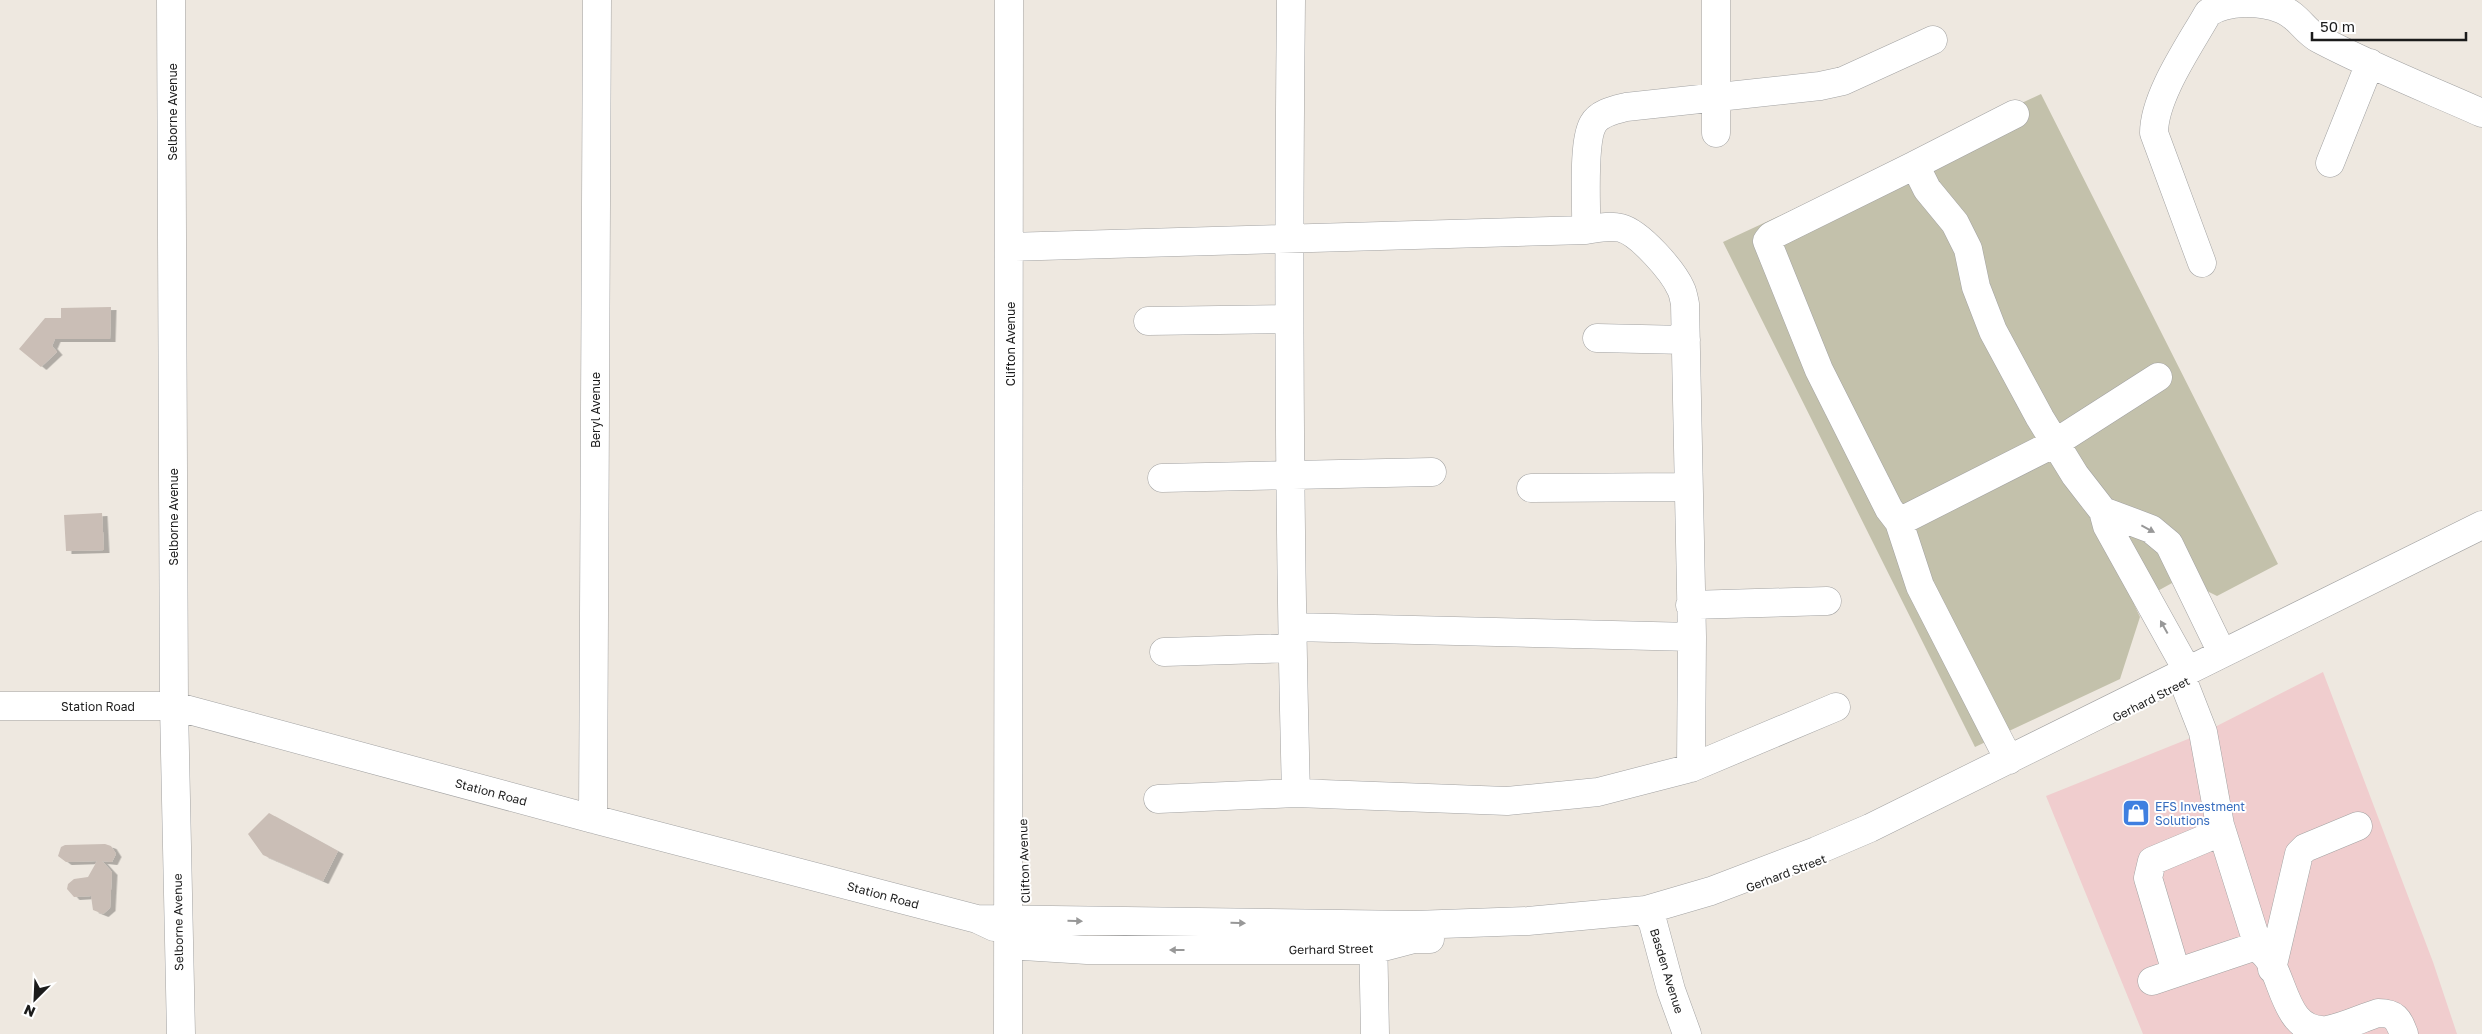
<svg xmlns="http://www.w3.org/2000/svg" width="2482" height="1034" font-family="'Golos Text',sans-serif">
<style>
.commercial{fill:#f0cdce}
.construction{fill:#c3c1ab}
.building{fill:#cabeb6;filter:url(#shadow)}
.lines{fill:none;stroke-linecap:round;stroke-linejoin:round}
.minor-casing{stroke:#a2a2a2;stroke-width:29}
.minor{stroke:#fff;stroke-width:28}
.oneway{fill:#989898}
.labels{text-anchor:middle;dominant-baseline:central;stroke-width:4;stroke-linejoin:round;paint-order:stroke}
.street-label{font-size:12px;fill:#1b1b1b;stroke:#fff}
.shop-label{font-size:12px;fill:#366cbe;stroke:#fff;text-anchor:start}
</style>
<defs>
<filter id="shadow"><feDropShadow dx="5.5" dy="3" stdDeviation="0" flood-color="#0004"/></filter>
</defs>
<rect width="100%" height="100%" fill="#eee8e0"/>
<!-- commercial -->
<path class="commercial" d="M 2323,672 L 2433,962 L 2457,1034 L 2143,1034 L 2046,796 L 2203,733 Z"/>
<!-- construction -->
<path class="construction" d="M 2041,94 L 2278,564 L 2217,596 L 2201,588 L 2192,572 L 2134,604 L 2140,617 L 2120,679 L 1975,747 L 1723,242 Z"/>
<!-- building -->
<path class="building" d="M 111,307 L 110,339 L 55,339 L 52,346 L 57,352 L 41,367 L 19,349 L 45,318 L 61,318 L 61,308 Z
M 102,513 L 104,550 L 66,551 L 64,515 Z
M 269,813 L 338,851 L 323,881 L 263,855 L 248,834 Z
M 105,844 L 111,846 L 116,854 L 112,862 L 102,861 L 112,872 L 110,908 L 103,914 L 93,910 L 91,896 L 74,897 L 67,889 L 68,884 L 74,879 L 88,877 L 97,861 L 66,862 L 58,856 L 61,847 L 65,845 Z"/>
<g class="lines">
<!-- minor casing -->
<g class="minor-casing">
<path id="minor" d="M 171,0 L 174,706 L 181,1034
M 1291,0 C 1288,264 1289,529 1296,793
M 1716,133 L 1716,0
M 2330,163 L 2370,63
M 1915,165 L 2015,114
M 1586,230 C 1587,206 1582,143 1593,124 C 1599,113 1614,110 1626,107 L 1820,86 L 1843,81 L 1933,40
M 1010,247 L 1586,230 C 1598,228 1609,225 1621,228 C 1640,233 1673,271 1681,289 C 1683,293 1684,299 1685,304 L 1692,637 L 1691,768
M 2202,263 L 2154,133 C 2154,96 2190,45 2208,13 C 2228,0 2259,1 2281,9 C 2298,15 2304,31 2319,39 C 2372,67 2428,89 2482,113
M 1148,321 L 1289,319
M 1597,338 L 1686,340
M 2158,377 L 2055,443 L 1899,522 L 1889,509 L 1819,370 L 1767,241 L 1771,236 L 1915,165 L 1927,189 L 1955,223 L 1968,249 L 1976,287 L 1993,331 L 2040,418 L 2075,475 L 2103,511 L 2107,526 L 2187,670
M 1162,478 L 1432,472
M 1531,488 L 1688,487
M 2103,511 L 2151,529 L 2169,544 L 2222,653
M 1899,522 L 1920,586 L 2009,760
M 1690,605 L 1827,601
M 1293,627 L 1692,637
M 1164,652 L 1292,648
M 0,706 L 174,706 L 593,819 L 977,919 L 994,927
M 1158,799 L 1296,793 L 1507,801 L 1598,792 L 1691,768 L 1836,707
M 593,819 L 597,0
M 2220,825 L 2259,949
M 1646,910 L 1653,923 L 1671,990 L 1687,1034
M 977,919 L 1414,925 L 1528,921 L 1646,910 L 1711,891 L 1816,851 L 1870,828 L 2482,525
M 1373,932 L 1375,1034
M 1023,946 L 1087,950 L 1372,950 L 1414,939 L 1430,939
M 2272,969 L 2299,854 L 2305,848 L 2358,826
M 2176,972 L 2148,878 L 2152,861 L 2214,835 L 2220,825 L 2203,732 L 2180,673
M 2152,981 L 2253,947 C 2287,956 2276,1034 2327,1030 C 2344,1027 2362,1018 2378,1013 C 2396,1013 2398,1019 2404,1034
M 1008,1034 L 1009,0"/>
</g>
<!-- minor -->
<use href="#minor" class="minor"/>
</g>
<!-- one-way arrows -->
<defs><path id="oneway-solid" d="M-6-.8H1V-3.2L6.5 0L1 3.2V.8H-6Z" transform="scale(1.25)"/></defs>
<g class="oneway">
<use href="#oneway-solid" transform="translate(2148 529) rotate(28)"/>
<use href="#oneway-solid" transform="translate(2164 627) rotate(-119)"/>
<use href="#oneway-solid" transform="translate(1075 921) rotate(1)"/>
<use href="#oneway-solid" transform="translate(1238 923) rotate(1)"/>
<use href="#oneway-solid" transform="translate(1177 950) rotate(180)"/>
</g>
<!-- icons -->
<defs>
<g id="shop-square" transform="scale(1.4375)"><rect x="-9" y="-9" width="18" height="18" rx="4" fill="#3f7fe0" stroke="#fff"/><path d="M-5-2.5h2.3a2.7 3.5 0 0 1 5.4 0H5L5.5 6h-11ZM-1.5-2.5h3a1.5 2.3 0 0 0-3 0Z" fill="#fff"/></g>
</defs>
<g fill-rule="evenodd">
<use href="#shop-square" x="2136" y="813"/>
</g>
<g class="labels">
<!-- street labels -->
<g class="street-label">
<text transform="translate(172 112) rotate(-90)">Selborne Avenue</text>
<text transform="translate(1010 344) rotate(-90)">Clifton Avenue</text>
<text transform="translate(595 410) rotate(-90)">Beryl Avenue</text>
<text transform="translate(173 517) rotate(-90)">Selborne Avenue</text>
<text transform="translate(2151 699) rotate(-27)">Gerhard Street</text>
<text x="98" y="706">Station Road</text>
<text transform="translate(491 792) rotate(15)">Station Road</text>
<text transform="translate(1024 861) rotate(-92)">Clifton Avenue</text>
<text transform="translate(1786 873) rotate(-21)">Gerhard Street</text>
<text transform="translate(883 895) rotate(15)">Station Road</text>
<text transform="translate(178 922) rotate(-91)">Selborne Avenue</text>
<text transform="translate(1331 949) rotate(-1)">Gerhard Street</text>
<text transform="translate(1667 971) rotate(73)">Basden Avenue</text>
</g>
<!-- shop labels -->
<g class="shop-label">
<text x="2155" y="806">EFS Investment<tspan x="2155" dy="14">Solutions</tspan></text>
</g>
</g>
<!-- north arrow -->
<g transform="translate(35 999) rotate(204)" stroke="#ffffff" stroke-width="4" paint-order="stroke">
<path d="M0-4L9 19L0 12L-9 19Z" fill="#1b1b1b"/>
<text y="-8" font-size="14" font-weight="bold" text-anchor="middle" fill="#1b1b1b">N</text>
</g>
<!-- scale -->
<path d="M2312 32v8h154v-8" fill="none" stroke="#1b1b1b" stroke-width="2.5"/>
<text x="2320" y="32" font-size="15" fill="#1b1b1b" stroke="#ffffff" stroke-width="4" paint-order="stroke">50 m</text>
</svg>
